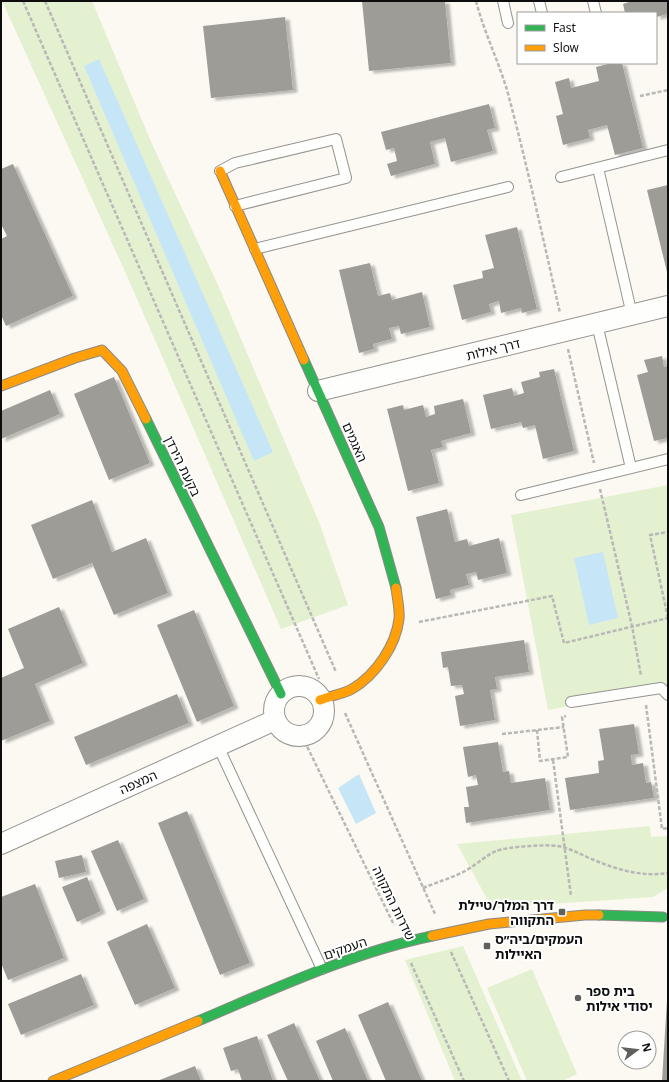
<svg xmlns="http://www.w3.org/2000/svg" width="669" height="1082" font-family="Georgia,'Noto Sans Hebrew',serif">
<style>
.green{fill:#e4f1d0}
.water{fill:#c6e6f7}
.building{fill:#9e9c97;filter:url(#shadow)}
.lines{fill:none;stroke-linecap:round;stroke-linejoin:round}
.lane-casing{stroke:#949390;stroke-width:12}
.street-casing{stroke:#949390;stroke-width:22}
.fast-casing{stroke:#8b8a86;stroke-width:11}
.slow-casing{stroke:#8b8a86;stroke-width:11}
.path{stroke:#b8b8b6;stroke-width:2.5;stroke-dasharray:4 2;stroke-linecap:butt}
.lane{stroke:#fefefd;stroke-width:10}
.street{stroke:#fefefd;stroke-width:20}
.fast{stroke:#30b455;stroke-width:9}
.slow{stroke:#ff9f0a;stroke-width:9}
.poi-dot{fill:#60605d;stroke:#fff;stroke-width:1.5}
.labels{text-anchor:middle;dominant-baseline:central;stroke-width:4;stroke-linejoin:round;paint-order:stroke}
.street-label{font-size:13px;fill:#0d0d0d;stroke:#fff}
.poi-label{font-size:13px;font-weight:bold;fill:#0d0d0d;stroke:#fff;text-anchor:start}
</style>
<defs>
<filter id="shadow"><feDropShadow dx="4.5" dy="2.5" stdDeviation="1" flood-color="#0004"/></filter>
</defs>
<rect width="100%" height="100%" fill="#fbf9f1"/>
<!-- green -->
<path class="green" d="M 2,1 L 92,1 L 152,144 L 218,285 L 319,522 L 348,605 L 281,629 L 127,276 Z
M 668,485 L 668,687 L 548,710 L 511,515 Z
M 650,826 L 651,837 L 668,836 L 668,888 L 653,897 L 492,908 L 457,844 Z
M 463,946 L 522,1081 L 455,1081 L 405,960 Z
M 532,969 L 577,1074 L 562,1081 L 527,1081 L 487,988 Z"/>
<!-- water -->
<path class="water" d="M 99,59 L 273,452 L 254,461 L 84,66 Z
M 603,552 L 618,618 L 589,625 L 574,558 Z
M 359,774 L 376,813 L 356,824 L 338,788 Z"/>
<!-- building -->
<path class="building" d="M 362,1 L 445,1 L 451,63 L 369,71 Z
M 632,1 L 668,1 L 668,14 L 656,17 L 656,13 L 625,13 L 623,4 Z
M 285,17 L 293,90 L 211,98 L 203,26 Z
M 612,63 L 622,63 L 643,148 L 615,155 L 607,125 L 588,130 L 590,138 L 563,145 L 556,116 L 563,114 L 555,82 L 569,78 L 571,88 L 599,81 L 596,67 Z
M 489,104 L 495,128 L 487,130 L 493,151 L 451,162 L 445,138 L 430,142 L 435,164 L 391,176 L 387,164 L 397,161 L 394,148 L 386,150 L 381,132 Z
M 13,164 L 73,296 L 6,326 L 1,315 L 1,239 L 7,236 L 1,224 L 1,169 Z
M 668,185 L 668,272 L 667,272 L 647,190 Z
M 517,227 L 537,309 L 522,313 L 521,308 L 501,313 L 499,301 L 489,304 L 491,312 L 462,320 L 453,285 L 483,278 L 482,271 L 494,268 L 485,235 Z
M 370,263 L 378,296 L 390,293 L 392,300 L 422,292 L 430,327 L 401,334 L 399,326 L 389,328 L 392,339 L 373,344 L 374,349 L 359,353 L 339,270 Z
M 662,356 L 664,367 L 668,366 L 668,438 L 654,441 L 637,375 L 648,372 L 644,360 Z
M 554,369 L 574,451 L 543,459 L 535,425 L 523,428 L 521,422 L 491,429 L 483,395 L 512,388 L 514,396 L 524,393 L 521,382 L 540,377 L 539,372 Z
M 114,377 L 150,463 L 109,480 L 74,394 Z
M 50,390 L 60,414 L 1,439 L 1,411 Z
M 463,399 L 471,433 L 441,441 L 443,447 L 431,450 L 439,483 L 408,491 L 387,409 L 403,405 L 404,410 L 423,405 L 426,417 L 435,414 L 434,406 Z
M 92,500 L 112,552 L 146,538 L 168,593 L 114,615 L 92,563 L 53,579 L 31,525 Z
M 447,509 L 455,542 L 467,539 L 469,546 L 499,538 L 507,573 L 478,580 L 476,572 L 466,574 L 469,585 L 450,590 L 451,595 L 436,599 L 416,517 Z
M 59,607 L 83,663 L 35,684 L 50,721 L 1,741 L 1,678 L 24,668 L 8,629 Z
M 194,610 L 234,706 L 197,722 L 157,625 Z
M 524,640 L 529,672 L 495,677 L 497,689 L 490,690 L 495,720 L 460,726 L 455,696 L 464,694 L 462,685 L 451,686 L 448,667 L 443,668 L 441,652 Z
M 177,694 L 189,723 L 86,765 L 74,737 Z
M 634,724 L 639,754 L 631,755 L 632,765 L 643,763 L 646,783 L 651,782 L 654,798 L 570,810 L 565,778 L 599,773 L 598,761 L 604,760 L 599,729 Z
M 498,742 L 503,772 L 509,771 L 511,783 L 545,778 L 550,810 L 466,823 L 464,807 L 469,807 L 466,787 L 478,785 L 476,775 L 468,777 L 463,747 Z
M 187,811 L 250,963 L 220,975 L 158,823 Z
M 118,840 L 144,899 L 117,911 L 91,851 Z
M 82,855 L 86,872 L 59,878 L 55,861 Z
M 87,877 L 101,911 L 77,922 L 62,887 Z
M 35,884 L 64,958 L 8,980 L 1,963 L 1,897 Z
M 147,924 L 175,988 L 135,1005 L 107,942 Z
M 81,974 L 94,1005 L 21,1035 L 8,1004 Z
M 667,1000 L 668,1000 L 668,1081 L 662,1081 Z
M 388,1002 L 422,1081 L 386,1081 L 358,1015 Z
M 294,1023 L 320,1081 L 288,1081 L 267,1035 Z
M 345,1028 L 368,1081 L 333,1081 L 316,1041 Z
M 257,1036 L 273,1081 L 242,1081 L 238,1069 L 231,1071 L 223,1048 Z
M 195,1066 L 201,1081 L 157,1081 Z"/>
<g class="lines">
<!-- lane casing -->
<g class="lane-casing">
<path id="lane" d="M 503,1 L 508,23
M 539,1 L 542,13
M 593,1 L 596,13
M 598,168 L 632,315
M 220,171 L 235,163 L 336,139 L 346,178 L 235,206
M 561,177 L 668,150
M 255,249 L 508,187
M 597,324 L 631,468
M 521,495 L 668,459
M 571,702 L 661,688 L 668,695
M 218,746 L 322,969"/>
</g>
<!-- street casing -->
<g class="street-casing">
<path id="street" d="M 318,391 L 668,306
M274 711a25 25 0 1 1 50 0a25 25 0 1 1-50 0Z
M 1,844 L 275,720"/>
</g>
<!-- fast casing -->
<g class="fast-casing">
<path id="fast" d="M 304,360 L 379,527 L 396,588
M 146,419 L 281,694
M 599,915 L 663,917
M 198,1021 C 274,989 351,953 432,936"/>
</g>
<!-- slow casing -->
<g class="slow-casing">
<path id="slow" d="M 220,171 L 304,360
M 1,386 L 75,358 L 102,350 L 122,371 L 146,419
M 320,700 C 330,696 343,694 352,689 C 376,675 396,645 399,619 C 400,609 397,597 396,588
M 432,936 L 489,924 L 585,915 L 599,915
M 53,1081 L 198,1021"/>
</g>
<!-- path -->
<path class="path" d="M 23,1 L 319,679
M 45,1 L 336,672
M 476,1 C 484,32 498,60 507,90 C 527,164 543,239 560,313
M 640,96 L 668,90
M 568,349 L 594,463
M 600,489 L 632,626 L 641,676
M 668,618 L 650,535 L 668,532
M 419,622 L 552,596 L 564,643 L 668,618
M 646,705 L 662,829 L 668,828
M 345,713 L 435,914
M 537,730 L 540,761 L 568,757 L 562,717 L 566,716
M 502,734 L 564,727
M 302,736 L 394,925
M 553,760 L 571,896
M 423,888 C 437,882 452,878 465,871 C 476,865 485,856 496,851 C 506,847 546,844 557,846 C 571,848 581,855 594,860 C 618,870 642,877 668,873
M 451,952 L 509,1081
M 411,963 L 464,1081"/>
<!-- lane -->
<use href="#lane" class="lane"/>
<!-- street -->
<use href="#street" class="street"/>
<!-- fast -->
<use href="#fast" class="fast"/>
<!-- slow -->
<use href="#slow" class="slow"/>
</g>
<!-- markers -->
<g class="poi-dot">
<rect x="558" y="908" width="8" height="8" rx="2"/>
<rect x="483" y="942" width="8" height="8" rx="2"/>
<circle cx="578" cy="998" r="4"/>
</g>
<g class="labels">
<!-- street labels -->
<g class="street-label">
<text transform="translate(493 349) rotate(-14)">דרך אילות</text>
<text transform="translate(355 442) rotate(66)">האגמים</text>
<text transform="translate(183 466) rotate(64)">בקעת הירדן</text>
<text transform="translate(138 782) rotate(-24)">המצפה</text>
<text transform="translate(394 903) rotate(64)">שדרות התקווה</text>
<text transform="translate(345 948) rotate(-19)">העמקים</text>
</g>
<!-- poi labels -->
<g class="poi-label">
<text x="554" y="905" text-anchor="end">דרך המלך/טיילת<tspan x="554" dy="15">התקווה</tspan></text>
<text x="495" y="939">העמקים/ביה״ס<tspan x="495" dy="15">האיילות</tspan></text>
<text x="586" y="991">בית ספר<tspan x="586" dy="15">יסודי אילות</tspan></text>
</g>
</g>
<!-- border -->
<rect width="669" height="1082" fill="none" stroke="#0d0d0d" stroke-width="4"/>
<!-- legend -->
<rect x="517" y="12" width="140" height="52" fill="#ffffff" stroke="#9e9e9e"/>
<rect x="525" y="25" width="20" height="6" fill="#30b455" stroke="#9e9e9e"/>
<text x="553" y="32" font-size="12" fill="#0d0d0d">Fast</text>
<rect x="525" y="45" width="20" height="6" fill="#ff9f0a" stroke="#9e9e9e"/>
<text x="553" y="52" font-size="12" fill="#0d0d0d">Slow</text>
<!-- north arrow -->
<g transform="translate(637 1050) rotate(75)"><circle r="19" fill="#ffffff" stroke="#9e9e9e"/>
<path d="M0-3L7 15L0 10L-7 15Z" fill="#60605d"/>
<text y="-6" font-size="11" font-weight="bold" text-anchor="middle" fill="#0d0d0d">N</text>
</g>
</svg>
